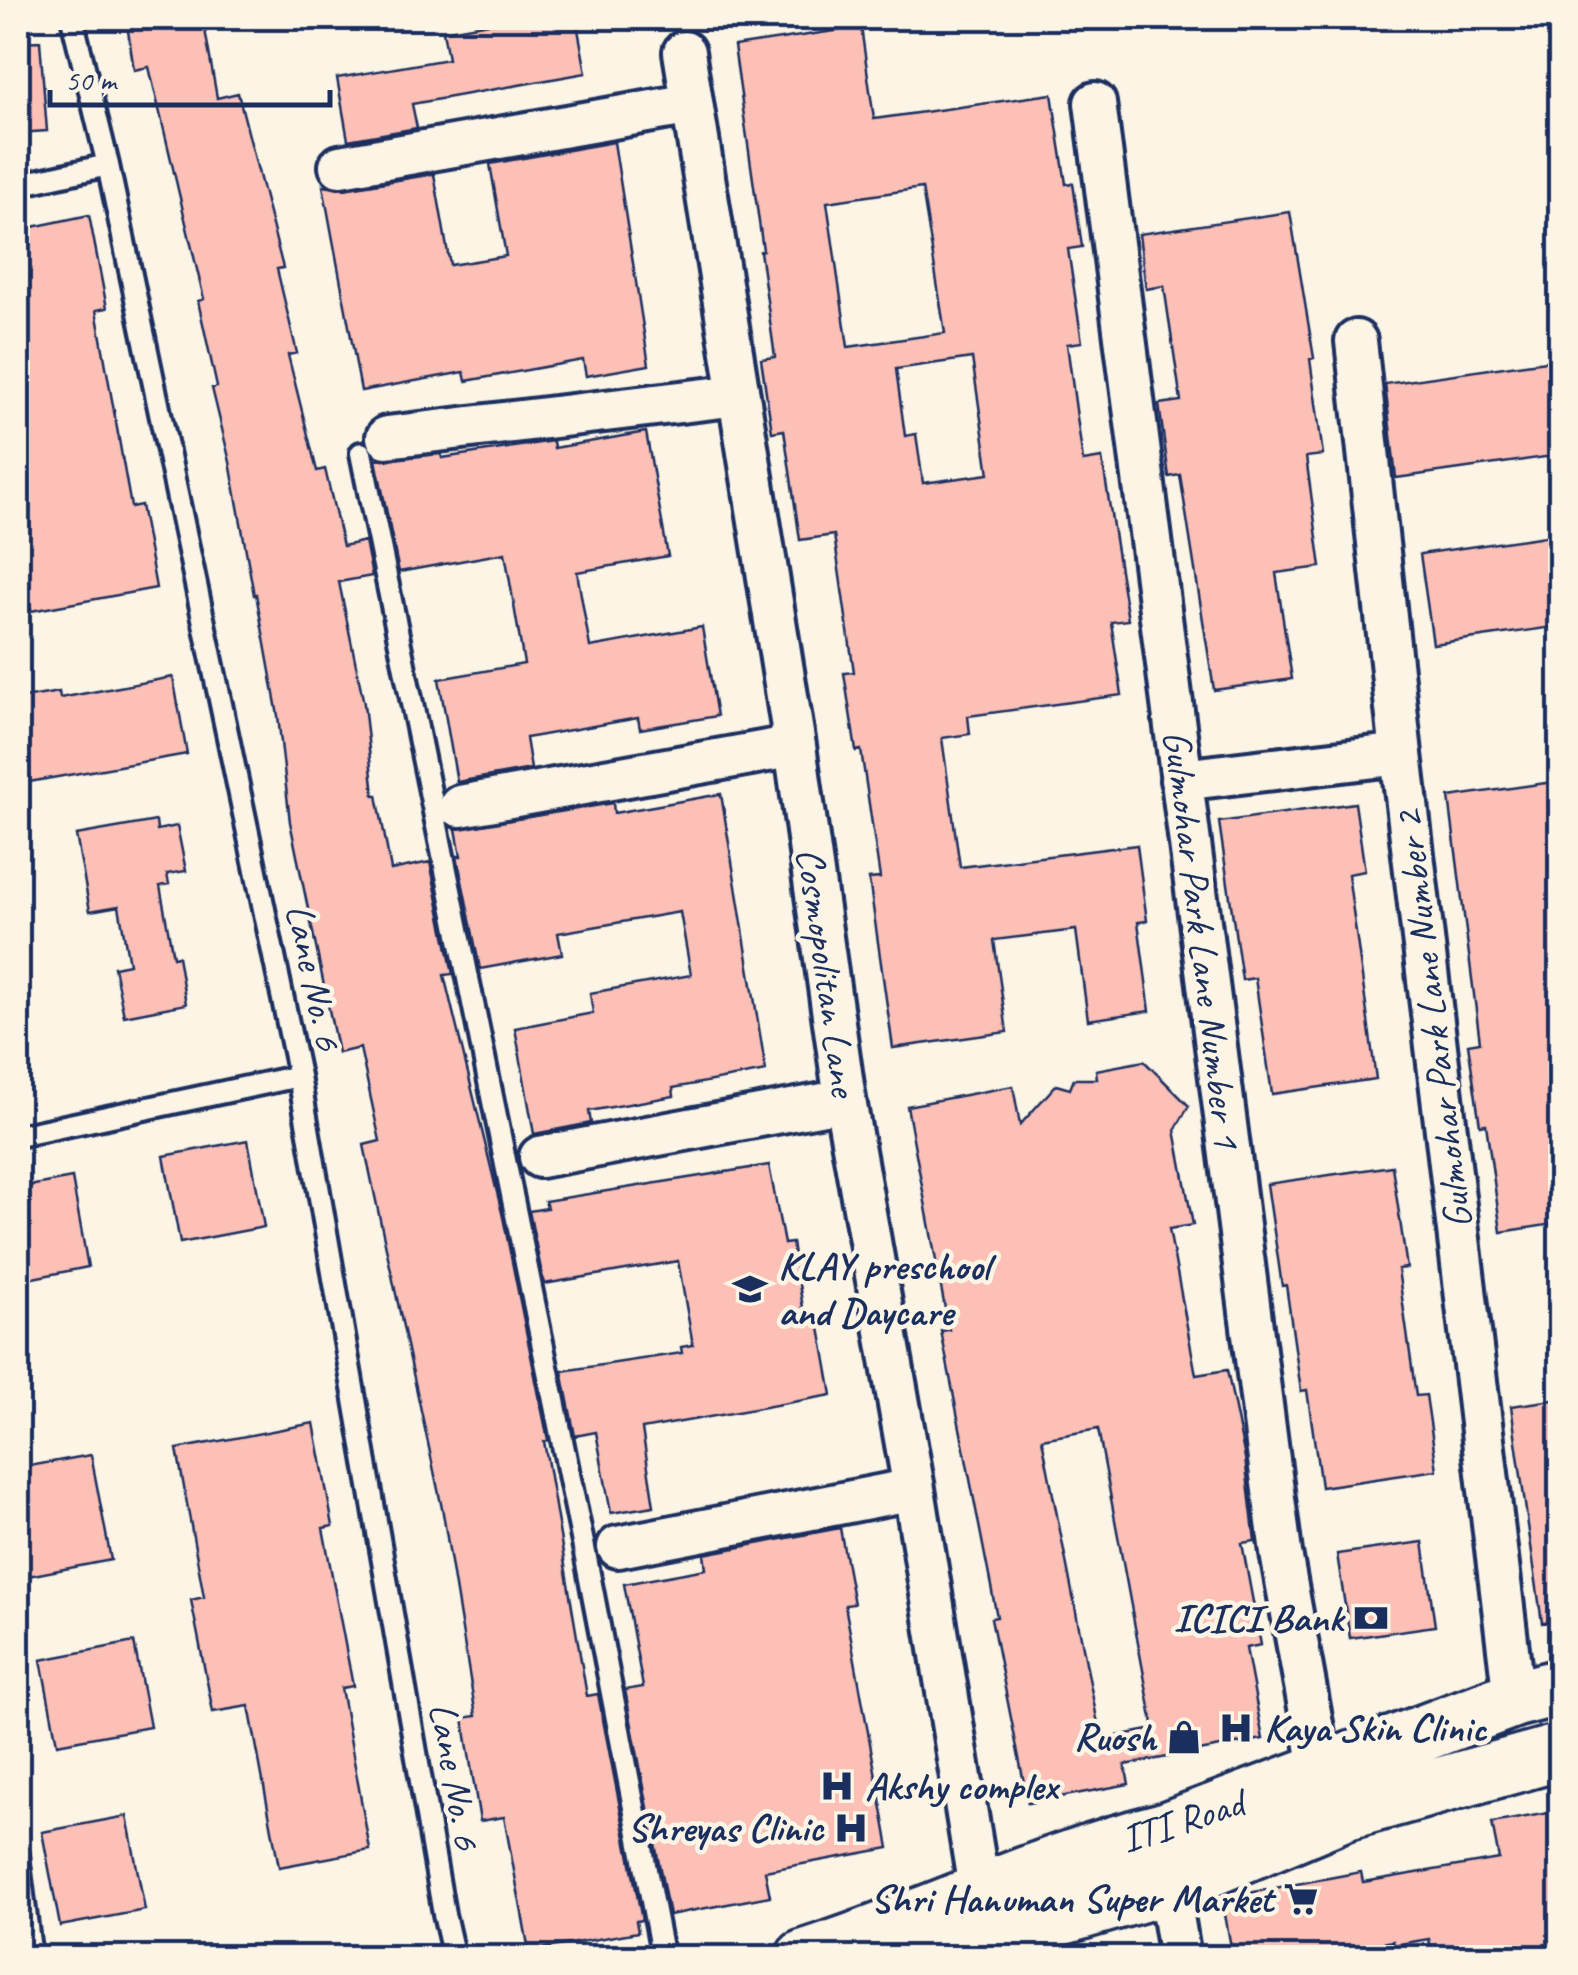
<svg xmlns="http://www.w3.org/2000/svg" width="1578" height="1975" font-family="Caveat,sans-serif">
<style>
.building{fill:#fcc0b7;stroke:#1b2f5e;stroke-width:2.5;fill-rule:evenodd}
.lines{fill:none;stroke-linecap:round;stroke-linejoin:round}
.lane-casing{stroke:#1b2f5e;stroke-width:28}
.street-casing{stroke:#1b2f5e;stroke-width:48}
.secondary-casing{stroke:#1b2f5e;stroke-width:62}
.lane{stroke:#fcf5e5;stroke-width:20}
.street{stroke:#fcf5e5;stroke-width:40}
.secondary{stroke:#fcf5e5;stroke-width:55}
.labels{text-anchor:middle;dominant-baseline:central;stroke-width:9;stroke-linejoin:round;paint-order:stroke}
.street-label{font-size:40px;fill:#1b2f5e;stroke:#fcf5e5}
.poi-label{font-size:40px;font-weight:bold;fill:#1b2f5e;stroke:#fcf5e5;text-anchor:end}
</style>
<rect width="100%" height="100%" fill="#fcf5e5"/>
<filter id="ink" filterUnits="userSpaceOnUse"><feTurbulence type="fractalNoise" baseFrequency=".01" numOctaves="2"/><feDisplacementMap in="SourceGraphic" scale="20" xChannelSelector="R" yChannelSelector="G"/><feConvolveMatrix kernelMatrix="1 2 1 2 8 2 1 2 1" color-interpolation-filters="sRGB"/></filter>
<g filter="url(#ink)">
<!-- building -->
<path class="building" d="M 126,18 L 203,18 L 217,98 L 238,93 L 283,268 L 277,269 L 297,353 L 288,355 L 317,471 L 325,469 L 343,546 L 365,541 L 372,576 L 339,582 L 364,704 L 374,795 L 377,795 L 391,870 L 430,862 L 453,974 L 444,975 L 503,1217 L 548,1440 L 544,1441 L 587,1696 L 598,1694 L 642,1920 L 636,1921 L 638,1932 L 529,1951 L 504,1817 L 480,1821 L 463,1718 L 476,1716 L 443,1513 L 364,1145 L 380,1141 L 360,1048 L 338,1053 L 290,822 L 278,716 L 256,594 L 254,595 L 230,462 L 212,388 L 217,387 L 198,301 L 204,299 L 149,67 L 134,70 Z
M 517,18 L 576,18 L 586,73 L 412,104 L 417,128 L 348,140 L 337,78 L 448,59 L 443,31 Z
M 861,27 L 874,119 L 1052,94 L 1066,184 L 1073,183 L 1082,247 L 1068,249 L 1082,342 L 1067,344 L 1083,461 L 1102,458 L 1128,620 L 1111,622 L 1122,695 L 968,716 L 970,734 L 942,738 L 960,867 L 1137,845 L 1147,921 L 1138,922 L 1150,1011 L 1088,1020 L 1076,930 L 994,940 L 1007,1032 L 893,1048 L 869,879 L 880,878 L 861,750 L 856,751 L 844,673 L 854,672 L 834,535 L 800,540 L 784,430 L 772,432 L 761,359 L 775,357 L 760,251 L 763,250 L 734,46 ZM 922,188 L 945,333 L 848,347 L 827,202 ZM 972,358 L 989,474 L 923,483 L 916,434 L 905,436 L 896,369 Z
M 40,41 L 47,131 L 18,133 L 18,42 Z
M 614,142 L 649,365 L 586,376 L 583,360 L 466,381 L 464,372 L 361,391 L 323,186 L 344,189 L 434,174 L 450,265 L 506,256 L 490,164 Z
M 1290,212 L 1314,358 L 1310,359 L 1323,455 L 1306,457 L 1321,567 L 1276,573 L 1292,679 L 1214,690 L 1180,475 L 1169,477 L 1159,404 L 1181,401 L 1164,286 L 1146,289 L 1139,234 Z
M 89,215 L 107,308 L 96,310 L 131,507 L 141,505 L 156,588 L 31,611 L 18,538 L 18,230 Z
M 1553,360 L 1560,409 L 1560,455 L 1396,478 L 1385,384 Z
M 646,432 L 668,556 L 577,572 L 590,647 L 702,627 L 717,716 L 640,729 L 638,718 L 526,738 L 531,769 L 457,782 L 439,679 L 524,664 L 505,553 L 399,572 L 376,460 L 441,454 L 442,458 L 553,441 L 554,448 Z
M 1560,534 L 1560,626 L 1433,644 L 1420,554 Z
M 173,677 L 187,754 L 18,784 L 18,699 L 59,692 L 60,698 Z
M 1560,781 L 1560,1223 L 1501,1232 L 1486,1124 L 1480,1125 L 1468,1044 L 1480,1042 L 1449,797 Z
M 721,794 L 766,1071 L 673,1088 L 674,1096 L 589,1111 L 591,1123 L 534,1134 L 515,1028 L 593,1013 L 590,993 L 691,975 L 680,912 L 558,933 L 562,954 L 480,969 L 457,856 L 461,856 L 456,829 L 613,803 L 614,813 Z
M 1355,803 L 1365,871 L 1348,874 L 1376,1079 L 1272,1094 L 1255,978 L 1242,980 L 1219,822 Z
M 156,821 L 157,830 L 177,826 L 186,871 L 167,874 L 169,884 L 160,886 L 173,957 L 178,956 L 186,1004 L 124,1016 L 114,967 L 129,964 L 119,906 L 90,911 L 76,835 Z
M 1144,1061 L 1189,1106 L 1175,1130 L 1193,1225 L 1169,1229 L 1196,1375 L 1227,1370 L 1245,1458 L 1255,1541 L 1242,1543 L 1261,1645 L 1246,1648 L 1263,1739 L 1125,1765 L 1129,1784 L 1028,1803 L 991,1618 L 997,1617 L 941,1331 L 949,1330 L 907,1106 L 1013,1086 L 1020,1125 L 1056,1085 L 1070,1089 L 1074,1079 L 1097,1079 L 1096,1070 ZM 1098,1429 L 1154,1729 L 1101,1739 L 1042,1439 Z
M 248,1140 L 264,1227 L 180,1243 L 164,1156 Z
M 769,1165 L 784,1244 L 792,1243 L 806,1325 L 819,1322 L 832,1395 L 642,1429 L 654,1506 L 611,1513 L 596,1432 L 575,1436 L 562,1371 L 682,1353 L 681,1347 L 693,1345 L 678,1261 L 544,1284 L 529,1211 L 547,1208 L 545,1201 Z
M 1392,1166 L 1407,1268 L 1398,1269 L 1416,1396 L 1426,1395 L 1437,1470 L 1321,1487 L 1307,1390 L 1301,1391 L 1286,1285 L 1282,1286 L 1267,1184 Z
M 72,1178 L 88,1267 L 18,1281 L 18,1188 Z
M 1560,1399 L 1560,1622 L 1542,1623 L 1511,1406 Z
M 314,1423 L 333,1526 L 323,1528 L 353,1686 L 341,1688 L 370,1850 L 279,1867 L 249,1706 L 213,1712 L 191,1600 L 204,1597 L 177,1449 Z
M 91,1455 L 111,1560 L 18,1578 L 18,1468 Z
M 840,1528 L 854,1604 L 845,1605 L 889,1848 L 765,1871 L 770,1896 L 669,1915 L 625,1690 L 643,1687 L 624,1584 L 706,1569 L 704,1554 Z
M 1423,1542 L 1435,1626 L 1350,1638 L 1337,1554 Z
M 134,1642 L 150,1727 L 57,1744 L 41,1660 Z
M 1560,1811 L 1560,1958 L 1433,1958 L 1429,1939 L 1394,1945 L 1393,1941 L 1304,1958 L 1233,1958 L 1222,1898 L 1361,1872 L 1363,1882 L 1499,1859 L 1492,1823 Z
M 127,1816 L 145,1910 L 60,1926 L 42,1832 Z"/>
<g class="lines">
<!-- lane casing -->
<g class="lane-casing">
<path id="lane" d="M 72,18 L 108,165 L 299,1076 L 444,1914 L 454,1958
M 18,185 L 108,165
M 361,453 L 585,1553 L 663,1958
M 18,1136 L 299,1076
M 18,1855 L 31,1958"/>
</g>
<!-- street casing -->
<g class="street-casing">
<path id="street" d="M 684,52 L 795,746 L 845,1100 L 914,1489 L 984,1919
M 1095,103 L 1281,1553 L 1321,1773
M 340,166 L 692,104
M 1356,341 L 1401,754 L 1514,1699
M 387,437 L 739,395
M 1181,780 L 1401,754
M 460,806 L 795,746
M 540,1157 L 845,1100
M 618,1547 L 914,1489
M 1168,1886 L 1180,1958"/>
</g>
<!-- secondary casing -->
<g class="secondary-casing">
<path id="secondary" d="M 804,1958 C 926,1920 1039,1861 1163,1831 L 1514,1699 L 1560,1687
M 941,1958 L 988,1938 L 1168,1886 L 1345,1812 L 1560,1752"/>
</g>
<!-- lane -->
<use href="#lane" class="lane"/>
<!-- street -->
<use href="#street" class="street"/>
<!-- secondary -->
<use href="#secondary" class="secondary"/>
</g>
</g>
<!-- icons -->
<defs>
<g id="school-bare" transform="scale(2.7)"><path d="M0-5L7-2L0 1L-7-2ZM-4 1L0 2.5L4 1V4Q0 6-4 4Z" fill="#1b2f5e" stroke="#fcf5e5" stroke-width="2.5" paint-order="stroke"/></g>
<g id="bank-bare" transform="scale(2.7)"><path d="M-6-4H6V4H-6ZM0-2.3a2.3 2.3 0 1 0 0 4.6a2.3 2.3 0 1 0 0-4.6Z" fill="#1b2f5e" stroke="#fcf5e5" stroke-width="2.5" paint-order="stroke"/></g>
<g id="hospital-bare" transform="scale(2.7)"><path d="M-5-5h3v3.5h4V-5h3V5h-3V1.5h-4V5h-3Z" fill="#1b2f5e" stroke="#fcf5e5" stroke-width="2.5" paint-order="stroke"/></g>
<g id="shop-bare" transform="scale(2.7)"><path d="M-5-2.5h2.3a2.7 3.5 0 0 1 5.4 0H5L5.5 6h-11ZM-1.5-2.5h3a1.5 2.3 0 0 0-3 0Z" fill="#1b2f5e" stroke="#fcf5e5" stroke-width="2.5" paint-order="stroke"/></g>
<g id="supermarket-bare" transform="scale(2.7)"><path d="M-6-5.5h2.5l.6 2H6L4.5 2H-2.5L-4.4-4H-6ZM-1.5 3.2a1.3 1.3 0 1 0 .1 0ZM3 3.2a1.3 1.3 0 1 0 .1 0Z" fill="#1b2f5e" stroke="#fcf5e5" stroke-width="2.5" paint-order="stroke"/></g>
</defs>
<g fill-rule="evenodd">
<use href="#school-bare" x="750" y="1289"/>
<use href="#bank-bare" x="1371" y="1618"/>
<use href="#hospital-bare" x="1236" y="1728"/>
<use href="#shop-bare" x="1184" y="1737"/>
<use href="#hospital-bare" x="837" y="1786"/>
<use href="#hospital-bare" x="851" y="1828"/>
<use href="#supermarket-bare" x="1301" y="1899"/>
</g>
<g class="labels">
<!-- street labels -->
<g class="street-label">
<text transform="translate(1202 939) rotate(83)">Gulmohar Park Lane Number 1</text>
<text transform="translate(827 972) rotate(82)">Cosmopolitan Lane</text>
<text transform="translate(314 977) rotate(78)">Lane No. 6</text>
<text transform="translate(1433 1020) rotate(-97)">Gulmohar Park Lane Number 2</text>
<text transform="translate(455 1776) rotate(80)">Lane No. 6</text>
<text transform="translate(1182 1821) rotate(-18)">ITI Road</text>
</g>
<!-- poi labels -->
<g class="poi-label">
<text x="778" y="1266" text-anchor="start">KLAY preschool<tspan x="778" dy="46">and Daycare</tspan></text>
<text x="1343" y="1618">ICICI Bank</text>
<text x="1264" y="1728" text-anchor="start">Kaya Skin Clinic</text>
<text x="1156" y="1737">Ruosh</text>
<text x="865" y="1786" text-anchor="start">Akshy complex</text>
<text x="823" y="1828">Shreyas Clinic</text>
<text x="1273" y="1899">Shri Hanuman Super Market</text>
</g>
</g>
<!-- margin -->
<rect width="1578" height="1975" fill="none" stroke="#fcf5e5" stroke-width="60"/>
<rect x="30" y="30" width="1518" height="1915" fill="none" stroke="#1b2f5e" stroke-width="4" filter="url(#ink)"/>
<!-- scale -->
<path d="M50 90v15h280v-15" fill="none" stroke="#1b2f5e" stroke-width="5"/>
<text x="65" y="90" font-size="30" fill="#1b2f5e" stroke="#fcf5e5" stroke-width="8" paint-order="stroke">50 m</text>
</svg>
